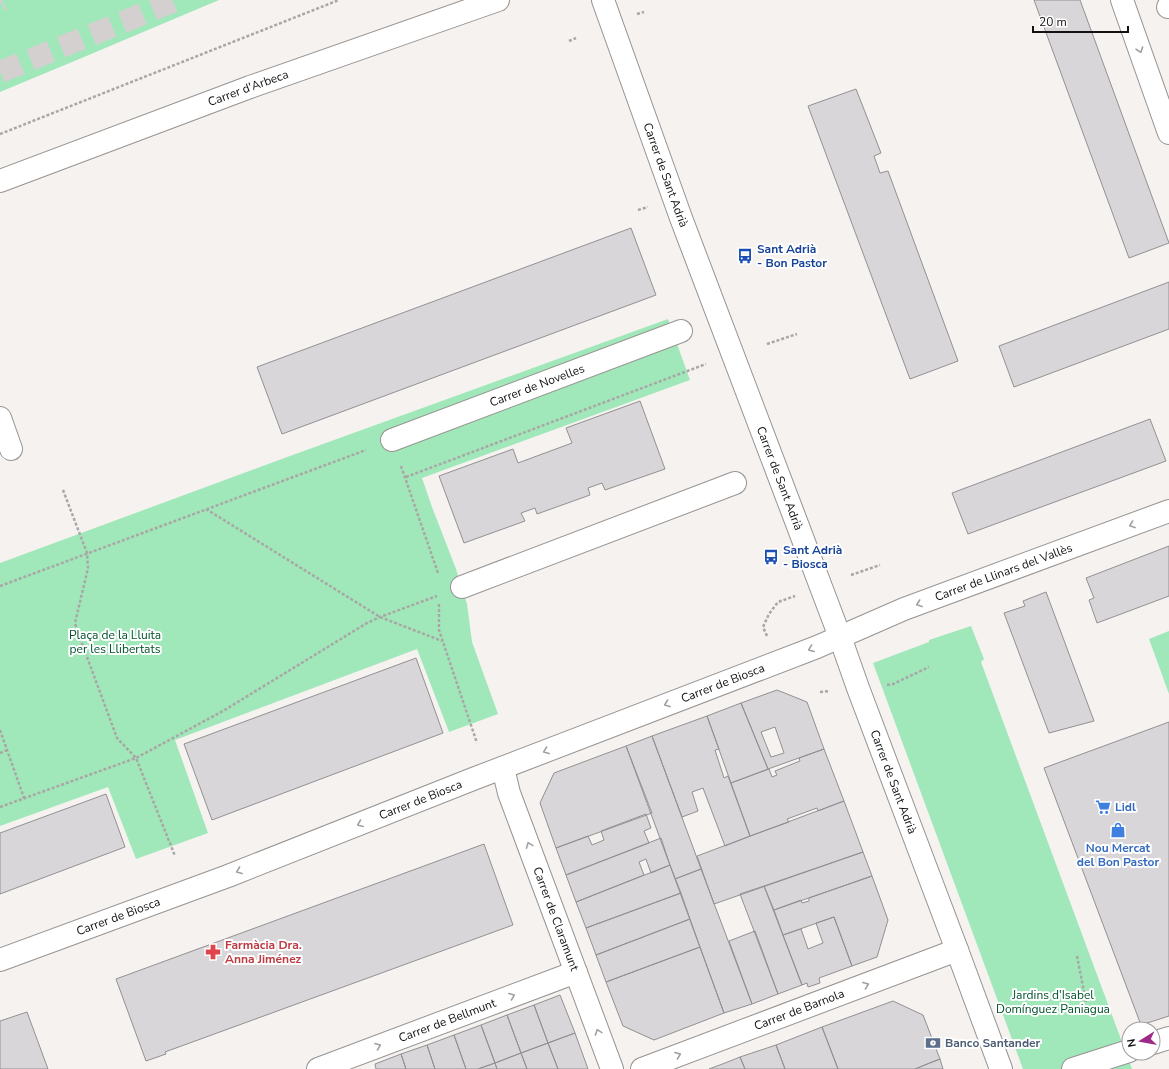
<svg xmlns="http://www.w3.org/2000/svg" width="1169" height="1069" font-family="'Nunito Sans',sans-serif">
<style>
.green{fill:#a0e8b9}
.building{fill:#d8d6d9;stroke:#929093;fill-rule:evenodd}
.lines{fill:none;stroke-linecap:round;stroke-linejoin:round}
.highway-tunnel{stroke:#d3d0cf;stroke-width:22;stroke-dasharray:22 11;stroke-linecap:butt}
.minor-casing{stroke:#969391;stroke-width:24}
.path{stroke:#a9a7a5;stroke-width:2.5;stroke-dasharray:3 2;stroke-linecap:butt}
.minor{stroke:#fff;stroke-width:22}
.oneway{stroke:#a1a0a0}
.labels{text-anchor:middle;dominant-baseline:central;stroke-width:4;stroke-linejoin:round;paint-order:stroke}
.street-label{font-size:12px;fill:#131211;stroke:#fff}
.transit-label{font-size:12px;font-weight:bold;fill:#164399;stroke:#fff;text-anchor:start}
.park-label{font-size:12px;fill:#01512c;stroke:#fff}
.shop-label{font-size:12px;font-weight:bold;fill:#366cbe;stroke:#fff;text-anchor:start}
.health-label{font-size:12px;font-weight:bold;fill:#be3a42;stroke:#fff;text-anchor:start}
.service-label{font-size:12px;font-weight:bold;fill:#4e5e75;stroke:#fff;text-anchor:start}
</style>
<rect width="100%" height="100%" fill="#f5f2f0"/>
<!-- green -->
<path class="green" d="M 0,0 L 219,0 L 84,57 L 0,92 Z
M 668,319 L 690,380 L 422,478 L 432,507 L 456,569 L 467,604 L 472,642 L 498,714 L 449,732 L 417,649 L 175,740 L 208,833 L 136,859 L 108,787 L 0,826 L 0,563 L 290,456 Z
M 971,626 L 984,659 L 981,662 L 1132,1069 L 1023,1069 L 873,663 L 929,642 L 929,640 Z
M 1169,631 L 1169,694 L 1149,639 Z"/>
<!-- building -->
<path class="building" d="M 1034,0 L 1080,0 L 1169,243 L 1129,258 Z
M 856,89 L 881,153 L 874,156 L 880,173 L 888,171 L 958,361 L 910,379 L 808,106 Z
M 631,228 L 656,295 L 282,434 L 257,367 Z
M 1169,282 L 1169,329 L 1014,387 L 999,346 Z
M 640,401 L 665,469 L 605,490 L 602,483 L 588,488 L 590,495 L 537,514 L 535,508 L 521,513 L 525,521 L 464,543 L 439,476 L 513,449 L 518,463 L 572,443 L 566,428 Z
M 1150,419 L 1166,461 L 968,534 L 952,493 Z
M 1169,546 L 1169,596 L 1097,623 L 1089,600 L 1094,598 L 1086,578 Z
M 1046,592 L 1094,721 L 1049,733 L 1004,613 L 1025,606 L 1023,601 Z
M 416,658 L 443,733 L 212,820 L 184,744 Z
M 777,690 L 807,702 L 824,749 L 768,769 L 741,703 ZM 775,727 L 784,753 L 771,757 L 761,732 Z
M 741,703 L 768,769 L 731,783 L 707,716 Z
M 707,716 L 719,749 L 715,750 L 724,778 L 728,776 L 750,836 L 725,846 L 703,788 L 692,792 L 698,811 L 682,817 L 652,736 Z
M 1169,722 L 1169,1016 L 1141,1025 L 1044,768 Z
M 652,736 L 701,869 L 675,879 L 626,746 Z
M 626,746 L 652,813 L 556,848 L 540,803 L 554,773 Z
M 824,749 L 844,801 L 818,811 L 817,808 L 787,819 L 789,822 L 750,836 L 731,783 L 769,769 L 772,777 L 777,775 L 775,771 L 800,761 L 799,758 Z
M 106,794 L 125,847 L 0,894 L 0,833 Z
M 844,801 L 863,852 L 714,904 L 697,856 Z
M 646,814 L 651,828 L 644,831 L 649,843 L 566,875 L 556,848 L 588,836 L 592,845 L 604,840 L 601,831 Z
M 661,838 L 670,865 L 651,873 L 646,859 L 639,862 L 644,875 L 576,902 L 566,875 Z
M 484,844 L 513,925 L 165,1052 L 166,1054 L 146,1061 L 116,979 Z
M 863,852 L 872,876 L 774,910 L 764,886 Z
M 670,865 L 681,893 L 586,928 L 576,902 Z
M 701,869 L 752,1004 L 724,1013 L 675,879 Z
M 872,876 L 888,920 L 877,957 L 852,966 L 834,917 L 783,935 L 774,910 L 801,900 L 802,903 L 809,901 L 809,898 Z
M 764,886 L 802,985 L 778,994 L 740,894 Z
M 681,893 L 690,919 L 596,955 L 586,928 Z
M 834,917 L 852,966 L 819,978 L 820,983 L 808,987 L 807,983 L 802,985 L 783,935 L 801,929 L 808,949 L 823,943 L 816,923 Z
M 690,919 L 700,947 L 606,982 L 596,955 Z
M 755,931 L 778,994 L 752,1004 L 729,941 Z
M 700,947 L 724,1013 L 654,1040 L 623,1026 L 606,982 Z
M 560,995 L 575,1033 L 548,1043 L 534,1005 Z
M 893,1001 L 923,1015 L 940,1059 L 915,1069 L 838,1069 L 822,1027 Z
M 534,1005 L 548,1043 L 521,1053 L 507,1015 Z
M 27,1012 L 48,1069 L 0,1069 L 0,1021 Z
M 507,1015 L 521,1053 L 495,1063 L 481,1025 Z
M 481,1025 L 495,1063 L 478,1069 L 466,1069 L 454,1035 Z
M 822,1027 L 838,1069 L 785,1069 L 776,1045 Z
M 575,1033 L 588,1069 L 558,1069 L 548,1043 Z
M 454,1035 L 466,1069 L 435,1069 L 427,1045 Z
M 548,1043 L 558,1069 L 527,1069 L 521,1053 Z
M 427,1045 L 435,1069 L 406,1069 L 401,1054 Z
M 776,1045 L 785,1069 L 745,1069 L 740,1057 Z
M 521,1053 L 527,1069 L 497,1069 L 495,1063 Z
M 401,1054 L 406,1069 L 376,1069 L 375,1064 Z
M 740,1057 L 745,1069 L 709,1069 L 725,1063 Z
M 940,1059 L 943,1069 L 915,1069 L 932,1062 Z
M 495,1063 L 497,1069 L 478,1069 Z"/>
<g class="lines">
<!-- highway-tunnel -->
<path class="highway-tunnel" d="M 0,1 L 2,0
M 0,72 L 177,0"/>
<!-- minor casing -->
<g class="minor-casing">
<g id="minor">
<path id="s1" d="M 603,0 L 681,218 L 840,637 L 858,688 L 957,950 L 1001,1069"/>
<path d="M 1122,0 L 1169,133"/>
<path d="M 1168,7 L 1169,7"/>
<path id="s2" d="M 0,181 L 250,87 L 498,0"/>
<path d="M 0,418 L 11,449"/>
<path id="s3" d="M 392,440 L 681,331"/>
<path d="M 462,587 L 735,483"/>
<path id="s4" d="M 503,768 L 509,793 L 612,1069"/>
<path id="s5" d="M 0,960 L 228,876 L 473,779 L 817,647 L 904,609 L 1169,511"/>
<path d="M 1153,1043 L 1169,1038"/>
<path id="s6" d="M 318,1069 L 576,972"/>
<path id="s7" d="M 642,1069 L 957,950"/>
<path d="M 1073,1069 L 1129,1051"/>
</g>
</g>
<!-- path -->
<path class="path" d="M 637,14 L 644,12
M 569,41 L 576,38
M 0,134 L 339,0
M 638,210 L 648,207
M 767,344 L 797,334
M 401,466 L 438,573
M 406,477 L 706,364
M 63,490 L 87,553 L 88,568 L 75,623 L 77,630 L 117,738 L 136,758 L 175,856
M 206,509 L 380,617 L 442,641
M 851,575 L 880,565
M 0,586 L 366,450
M 439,604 L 439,630 L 477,743
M 767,636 L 763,627 L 769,614 L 778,602 L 795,596
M 887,685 L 893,684 L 929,667
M 820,692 L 830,691
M 0,730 L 24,798
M 0,753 L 7,750
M 0,807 L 136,758 L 223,711 L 367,623 L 380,617 L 437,596
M 1077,956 L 1086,1002"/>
<!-- minor -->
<use href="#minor" class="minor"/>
</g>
<!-- one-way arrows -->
<defs><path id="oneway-chevron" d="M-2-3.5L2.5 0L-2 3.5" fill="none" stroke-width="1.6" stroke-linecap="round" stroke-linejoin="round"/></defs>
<g class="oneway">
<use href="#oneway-chevron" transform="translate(1140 50) rotate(71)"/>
<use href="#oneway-chevron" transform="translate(1132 525) rotate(160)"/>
<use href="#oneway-chevron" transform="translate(919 604) rotate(160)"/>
<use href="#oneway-chevron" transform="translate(811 649) rotate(159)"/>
<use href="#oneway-chevron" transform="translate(667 704) rotate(159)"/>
<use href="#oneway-chevron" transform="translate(546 751) rotate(159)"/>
<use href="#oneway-chevron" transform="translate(360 824) rotate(159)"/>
<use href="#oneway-chevron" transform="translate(529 845) rotate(-111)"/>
<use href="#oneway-chevron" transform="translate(239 871) rotate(159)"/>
<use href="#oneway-chevron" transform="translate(866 985) rotate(-21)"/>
<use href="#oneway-chevron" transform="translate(512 996) rotate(-21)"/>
<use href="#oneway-chevron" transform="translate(598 1032) rotate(-110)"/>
<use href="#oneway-chevron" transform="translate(378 1046) rotate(-21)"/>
<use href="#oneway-chevron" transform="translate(678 1055) rotate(-21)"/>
</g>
<!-- icons -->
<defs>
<g id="bus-bare" transform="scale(1.2)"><path d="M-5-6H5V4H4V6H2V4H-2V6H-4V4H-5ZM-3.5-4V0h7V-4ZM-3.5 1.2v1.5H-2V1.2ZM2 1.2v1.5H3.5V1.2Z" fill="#1a4fb4" stroke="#fff" stroke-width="2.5" paint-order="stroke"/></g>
<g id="supermarket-bare" transform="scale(1.2)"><path d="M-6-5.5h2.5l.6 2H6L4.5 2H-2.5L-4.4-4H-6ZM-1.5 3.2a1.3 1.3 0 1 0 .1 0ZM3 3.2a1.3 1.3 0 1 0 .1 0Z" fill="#3f7fe0" stroke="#fff" stroke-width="2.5" paint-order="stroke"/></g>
<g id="shop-bare" transform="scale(1.2)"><path d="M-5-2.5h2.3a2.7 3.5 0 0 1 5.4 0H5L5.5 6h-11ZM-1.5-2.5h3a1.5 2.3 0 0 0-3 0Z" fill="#3f7fe0" stroke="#fff" stroke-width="2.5" paint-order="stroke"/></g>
<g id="pharmacy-bare" transform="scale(1.2)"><path d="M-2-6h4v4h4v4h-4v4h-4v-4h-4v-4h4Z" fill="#e0444e" stroke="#fff" stroke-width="2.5" paint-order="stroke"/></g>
<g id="bank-bare" transform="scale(1.2)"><path d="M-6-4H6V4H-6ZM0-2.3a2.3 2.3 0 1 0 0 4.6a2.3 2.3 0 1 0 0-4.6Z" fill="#5c6f8a" stroke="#fff" stroke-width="2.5" paint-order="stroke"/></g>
</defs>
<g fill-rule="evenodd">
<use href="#bus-bare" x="745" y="256"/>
<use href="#bus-bare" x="771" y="557"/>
<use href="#supermarket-bare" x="1103" y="807"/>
<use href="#shop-bare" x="1118" y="830"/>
<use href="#pharmacy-bare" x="213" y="952"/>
<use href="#bank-bare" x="933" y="1043"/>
</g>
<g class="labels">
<!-- street labels -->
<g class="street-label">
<text stroke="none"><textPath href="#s2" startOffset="265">Carrer d'Arbeca</textPath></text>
<text stroke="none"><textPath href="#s1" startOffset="186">Carrer de Sant Adrià</textPath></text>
<text stroke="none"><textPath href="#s3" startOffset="155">Carrer de Novelles</textPath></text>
<text stroke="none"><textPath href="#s1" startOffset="510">Carrer de Sant Adrià</textPath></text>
<text stroke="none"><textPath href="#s5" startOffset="1076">Carrer de Llinars del Vallès</textPath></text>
<text stroke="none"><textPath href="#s5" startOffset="774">Carrer de Biosca</textPath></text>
<text stroke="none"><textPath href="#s1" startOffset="834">Carrer de Sant Adrià</textPath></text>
<text stroke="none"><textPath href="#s5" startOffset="450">Carrer de Biosca</textPath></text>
<text stroke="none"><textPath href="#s5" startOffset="126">Carrer de Biosca</textPath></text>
<text stroke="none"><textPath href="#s4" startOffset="160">Carrer de Claramunt</textPath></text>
<text stroke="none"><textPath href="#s7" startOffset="168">Carrer de Barnola</textPath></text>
<text stroke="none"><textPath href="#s6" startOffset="138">Carrer de Bellmunt</textPath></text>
</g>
<!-- transit labels -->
<g class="transit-label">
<text x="757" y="249">Sant Adrià<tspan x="757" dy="14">- Bon Pastor</tspan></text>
<text x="783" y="550">Sant Adrià<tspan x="783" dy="14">- Biosca</tspan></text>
</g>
<!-- park labels -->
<g class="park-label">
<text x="115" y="635">Plaça de la Lluita<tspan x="115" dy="14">per les Llibertats</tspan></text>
<text x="1053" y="995">Jardins d'Isabel<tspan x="1053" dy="14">Domínguez Paniagua</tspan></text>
</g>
<!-- shop labels -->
<g class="shop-label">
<text x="1115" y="807">Lidl</text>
<text x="1118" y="848" text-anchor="middle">Nou Mercat<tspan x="1118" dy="14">del Bon Pastor</tspan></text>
</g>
<!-- health labels -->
<g class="health-label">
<text x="225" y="945">Farmàcia Dra.<tspan x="225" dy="14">Anna Jiménez</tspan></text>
</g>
<!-- service labels -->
<g class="service-label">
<text x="945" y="1043">Banco Santander</text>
</g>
</g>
<!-- north arrow -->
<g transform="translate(1141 1041) rotate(259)"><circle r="19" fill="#ffffff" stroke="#a1a0a0"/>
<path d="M0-3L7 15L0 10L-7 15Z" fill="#9c2a86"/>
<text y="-6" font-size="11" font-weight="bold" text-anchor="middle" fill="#131211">N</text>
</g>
<!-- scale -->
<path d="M1033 26v6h95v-6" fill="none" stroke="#131211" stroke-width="2"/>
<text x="1039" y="26" font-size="12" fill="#131211" stroke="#ffffff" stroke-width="3" paint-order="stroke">20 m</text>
</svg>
